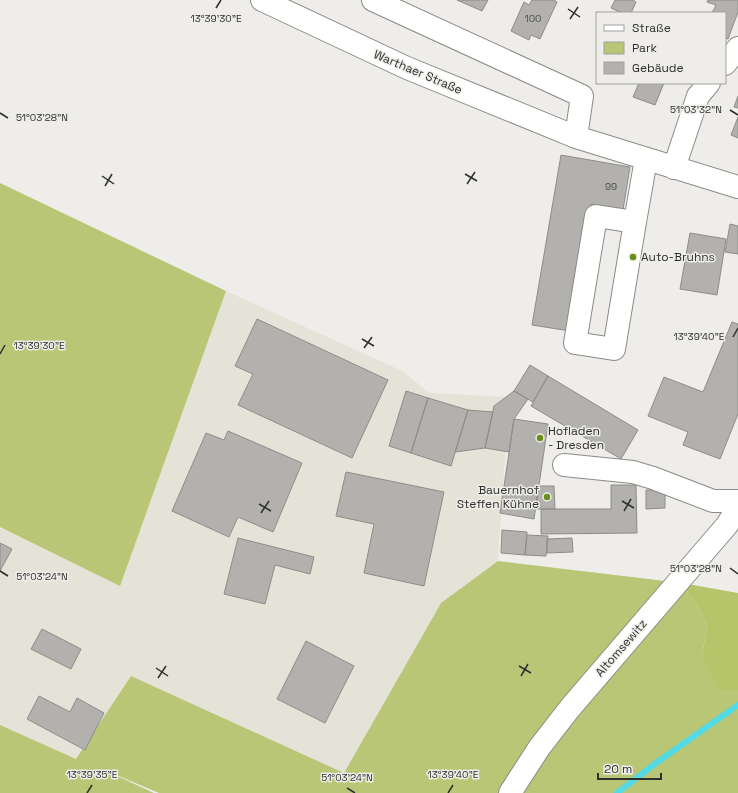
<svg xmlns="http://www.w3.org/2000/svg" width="738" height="793" font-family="'Space Grotesk',sans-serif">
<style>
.built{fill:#e5e2d8}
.green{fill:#b9c675}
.forest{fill:#b6c46a}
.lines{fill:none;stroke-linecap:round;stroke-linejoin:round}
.stream{stroke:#54dae5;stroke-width:6}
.building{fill:#b2b1ad;stroke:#8d8c89}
.minor-casing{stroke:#8b8a87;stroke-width:24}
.minor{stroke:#fff;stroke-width:22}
.ticks{fill:none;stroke:#2e2e2c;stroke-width:1.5}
.poi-dot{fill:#678e1b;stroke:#eeede9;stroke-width:1.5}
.labels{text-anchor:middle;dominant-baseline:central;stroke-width:3;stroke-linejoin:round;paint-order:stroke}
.number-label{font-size:10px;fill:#4f4f4c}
.street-label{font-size:12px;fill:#2e2e2c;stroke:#eeede9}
.poi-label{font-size:12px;fill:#2e2e2c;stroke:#eeede9;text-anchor:start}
.ticks-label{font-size:10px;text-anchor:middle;fill:#2e2e2c;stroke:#eeede9;stroke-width:3;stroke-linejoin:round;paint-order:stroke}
</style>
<rect width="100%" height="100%" fill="#eeede9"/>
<!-- built -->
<path class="built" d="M 226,291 L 402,371 L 430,393 L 509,397 L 498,561 L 441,603 L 344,773 L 131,676 L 76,759 L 0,725 L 0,527 L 120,585 Z"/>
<!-- green -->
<path class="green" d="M 0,183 L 226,291 L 120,586 L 0,527 Z
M 498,561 L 682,583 L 707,623 L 702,657 L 718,689 L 738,690 L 738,793 L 159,793 L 102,769 L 154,793 L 0,793 L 0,725 L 76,759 L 131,676 L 344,773 L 441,603 Z"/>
<!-- forest -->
<path class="forest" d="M 682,583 L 738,593 L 738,690 L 718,690 L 702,657 L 707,623 Z"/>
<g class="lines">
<!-- stream -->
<path class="stream" d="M 617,793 L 656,763 L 738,705"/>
</g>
<!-- building -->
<path class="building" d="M 457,0 L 488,0 L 482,11 Z
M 532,0 L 554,0 L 557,2 L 540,39 L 531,35 L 529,40 L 511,31 L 524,2 L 529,5 Z
M 615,0 L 633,0 L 636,2 L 631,13 L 622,13 L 611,8 Z
M 708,0 L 738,0 L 738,12 L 728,39 L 725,38 L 725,13 L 712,13 L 716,5 L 707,2 Z
M 639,83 L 664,83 L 655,105 L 633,97 Z
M 738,96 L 738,108 L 734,107 Z
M 738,117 L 738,138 L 731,135 Z
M 561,155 L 630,167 L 623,210 L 591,204 L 570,331 L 532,325 Z
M 730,224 L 738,226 L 738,254 L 725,252 Z
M 690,233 L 726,239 L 717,295 L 680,289 Z
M 257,319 L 388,380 L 352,458 L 238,405 L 253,374 L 235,366 Z
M 732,322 L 738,324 L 738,414 L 720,459 L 683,445 L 688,432 L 648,416 L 664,377 L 703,392 Z
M 530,365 L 548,376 L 533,402 L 514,391 Z
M 548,376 L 638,430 L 621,459 L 531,406 Z
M 406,391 L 428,398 L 411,453 L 389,446 Z
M 514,391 L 528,399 L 514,419 L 509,452 L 485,448 L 494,406 Z
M 428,398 L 468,410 L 451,466 L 411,453 Z
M 468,410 L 493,412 L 485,448 L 455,452 Z
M 514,419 L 548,424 L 534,519 L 500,513 Z
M 228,431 L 302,463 L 273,532 L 238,517 L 229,537 L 172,511 L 206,433 L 224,440 Z
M 346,472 L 444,492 L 424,586 L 364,573 L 374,524 L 336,516 Z
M 611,485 L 636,485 L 637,533 L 541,534 L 541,509 L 611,509 Z
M 539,486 L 554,486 L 555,509 L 535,509 Z
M 646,490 L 665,490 L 665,508 L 646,509 Z
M 502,530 L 527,532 L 525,555 L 501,553 Z
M 527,535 L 548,536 L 546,556 L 525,555 Z
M 238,538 L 314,557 L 310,574 L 275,565 L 265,604 L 224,594 Z
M 572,538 L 573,552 L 547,553 L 547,539 Z
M 0,543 L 12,549 L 0,571 Z
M 42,629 L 81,649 L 71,669 L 31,649 Z
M 306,641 L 354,666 L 325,723 L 277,699 Z
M 39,696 L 70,712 L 77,698 L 104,713 L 85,750 L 27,719 Z"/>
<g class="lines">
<!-- minor casing -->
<g class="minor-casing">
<path id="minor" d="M 262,0 L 407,68 L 576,137 L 738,187
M 373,0 L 582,96 L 576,137
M 725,64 L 738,48
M 674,168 L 698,96 L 709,83
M 635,222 L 614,349 L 575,343 L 596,216 L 635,222 L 646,159
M 564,465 L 633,472 L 653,478 L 713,501 L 738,501
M 510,793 L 539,748 L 570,708 L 727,525 L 738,507"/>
</g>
<!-- minor -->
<use href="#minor" class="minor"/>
</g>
<!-- ticks -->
<path class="ticks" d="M 216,8 L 221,0M 568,9 L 580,17M 570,19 L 578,7M 730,110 L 738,115M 0,113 L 8,118M 465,174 L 477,181M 102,176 L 114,184M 467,184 L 475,172M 105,186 L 112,174M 733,337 L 738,328M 362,339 L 374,346M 364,348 L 372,337M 0,354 L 5,345M 622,501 L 634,508M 259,504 L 271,511M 624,511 L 631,499M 261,513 L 269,501M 730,568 L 738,574M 0,571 L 8,576M 519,666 L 531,673M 156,668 L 168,676M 521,676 L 528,664M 158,678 L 166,666M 347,788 L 355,793M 87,793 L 92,785M 448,793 L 453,785"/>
<!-- markers -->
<g class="poi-dot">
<circle cx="633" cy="257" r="4"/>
<circle cx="540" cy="438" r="4"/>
<circle cx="547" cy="497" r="4"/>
</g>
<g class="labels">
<!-- number labels -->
<g class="number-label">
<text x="533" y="18">100</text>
<text x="611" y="186">99</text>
</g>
<!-- street labels -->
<g class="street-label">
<text transform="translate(418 72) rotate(23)">Warthaer Straße</text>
<text transform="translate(621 648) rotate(-49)">Altomsewitz</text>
</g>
<!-- poi labels -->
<g class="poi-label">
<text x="641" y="257">Auto-Bruhns</text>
<text x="548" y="431">Hofladen<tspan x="548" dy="14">- Dresden</tspan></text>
<text x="539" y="490" text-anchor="end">Bauernhof<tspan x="539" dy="14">Steffen Kühne</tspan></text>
</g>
</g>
<g class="ticks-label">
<text x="216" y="22">13°39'30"E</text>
<text x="696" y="113">51°03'32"N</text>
<text x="42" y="121">51°03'28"N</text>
<text x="699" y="340">13°39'40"E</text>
<text x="39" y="349">13°39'30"E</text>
<text x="696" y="572">51°03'28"N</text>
<text x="42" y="580">51°03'24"N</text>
<text x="92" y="778">13°39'35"E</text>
<text x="453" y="778">13°39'40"E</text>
<text x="347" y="781">51°03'24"N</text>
</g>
<!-- legend -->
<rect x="596" y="12" width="130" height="72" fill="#eeede9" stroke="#a1a19d"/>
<rect x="604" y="25" width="20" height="6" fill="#ffffff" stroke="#a1a19d"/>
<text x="632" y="32" font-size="12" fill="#2e2e2c">Straße</text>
<rect x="604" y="42" width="20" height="12" fill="#b9c675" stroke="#a1a19d"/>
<text x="632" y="52" font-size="12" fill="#2e2e2c">Park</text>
<rect x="604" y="62" width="20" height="12" fill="#b2b1ad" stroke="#a1a19d"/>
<text x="632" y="72" font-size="12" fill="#2e2e2c">Gebäude</text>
<!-- scale -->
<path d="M598 773v6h63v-6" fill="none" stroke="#2e2e2c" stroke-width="2"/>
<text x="604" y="773" font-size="12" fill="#2e2e2c" stroke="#eeede9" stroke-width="3" paint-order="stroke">20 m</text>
</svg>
